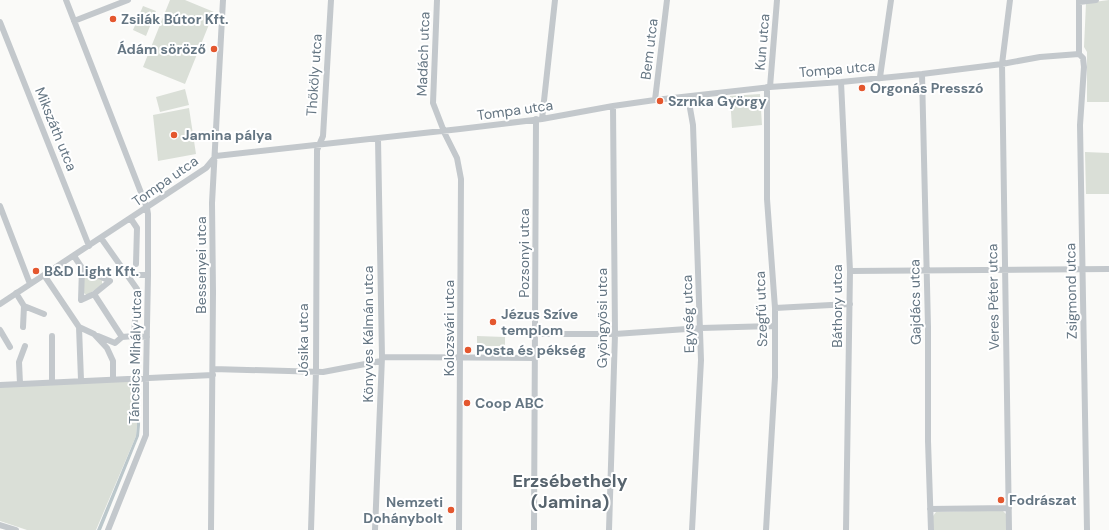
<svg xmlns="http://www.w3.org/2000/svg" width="1109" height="530" font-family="'DM Sans',sans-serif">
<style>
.green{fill:#dadfd7}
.water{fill:#bbc7cb}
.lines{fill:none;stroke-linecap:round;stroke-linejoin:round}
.minor{stroke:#c3c8cc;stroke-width:6}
.poi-dot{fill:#e4572e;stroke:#fff;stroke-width:1.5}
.labels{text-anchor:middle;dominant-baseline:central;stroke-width:4;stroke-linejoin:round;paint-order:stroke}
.poi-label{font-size:14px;font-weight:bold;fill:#657683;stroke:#fff;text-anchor:start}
.street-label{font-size:14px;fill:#657683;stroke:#fff}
.district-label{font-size:18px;font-weight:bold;fill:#57646e;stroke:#fff}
</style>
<rect width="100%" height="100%" fill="#fafaf8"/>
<!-- green -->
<path class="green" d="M 170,0 L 185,0 L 214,12 L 185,84 L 143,67 Z
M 1109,0 L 1109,102 L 1087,102 L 1087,52 L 1084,47 L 1086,3 Z
M 143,6 L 156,11 L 146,36 L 133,30 Z
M 185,89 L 189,105 L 160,112 L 156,97 Z
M 760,94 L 762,125 L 732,128 L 730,96 Z
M 189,108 L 196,154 L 158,161 L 153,115 Z
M 1085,152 L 1109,153 L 1109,194 L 1086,194 Z
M 83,271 L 102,280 L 102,285 L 87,295 L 82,292 Z
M 477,336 L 505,337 L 505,346 L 477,346 Z
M 138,381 L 137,425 L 136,436 L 96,530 L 27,530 L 0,521 L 0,386 Z
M 1002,510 L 1006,514 L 1007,530 L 933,530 L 933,516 L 936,512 Z"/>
<!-- water -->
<path class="water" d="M 137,386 L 139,386 L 140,425 L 139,436 L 101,530 L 97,530 L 136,436 L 137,425 Z"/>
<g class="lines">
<!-- minor -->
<path class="minor" d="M 66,0 L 147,208 L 148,214 L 148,275 L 146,377 L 146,435 L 108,530
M 437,0 L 433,103 L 445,134 L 457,158 L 461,179 L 459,530
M 1079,2 L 1096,0
M 74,21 L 128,0
M 0,22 L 89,246
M 1079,54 L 1083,58 L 1084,67 L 1080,125 L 1087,530
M 1079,54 L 1079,0
M 922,74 L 928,327 L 928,441 L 931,530
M 880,77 L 891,0
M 841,82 L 850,271 L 846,530
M 770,87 L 777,0
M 688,97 L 693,125 L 701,360 L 692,530
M 655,100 L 667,0
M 542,119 L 555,0
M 0,206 L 30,284
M 131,219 L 137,228 L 136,264
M 101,238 L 137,289 L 134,336
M 74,256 L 82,268 L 110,281 L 94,294 L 81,300 L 82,268
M 850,271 L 1109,269
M 44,275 L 79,327 L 94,334 L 107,348 L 113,361 L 113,379
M 126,275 L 148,275
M 16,293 L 24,306 L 44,314
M 94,294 L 122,337
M 0,304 L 206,168 L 216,156 L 460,129 L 542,119 L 613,106 L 655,100 L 770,87 L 841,82 L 922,74 L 1002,64 L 1040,57 L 1079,54
M 775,308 L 850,304
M 23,327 L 24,306
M 79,327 L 81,380
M 0,330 L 10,347
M 535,334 L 615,334 L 701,328 L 775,326
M 52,336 L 52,382
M 98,336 L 115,343 L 122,337 L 134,336 L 147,337
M 382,357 L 535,358
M 213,369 L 323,372 L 381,361
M 20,384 L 19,362 L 25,346
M 0,385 L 213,375
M 930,509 L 1009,508
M 0,525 L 16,530
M 211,530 L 213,292 L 212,203 L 223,0
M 311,530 L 316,371 L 317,150 L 323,136 L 331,0
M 375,530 L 382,357 L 378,139
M 534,530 L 536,119
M 609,530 L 615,334 L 613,106
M 766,530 L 775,377 L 775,308 L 767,199 L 767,87
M 1009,530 L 1002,64 L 1010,0"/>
</g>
<!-- markers -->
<g class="poi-dot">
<circle cx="113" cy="19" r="4"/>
<circle cx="214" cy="49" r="4"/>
<circle cx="862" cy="88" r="4"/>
<circle cx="660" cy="101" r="4"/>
<circle cx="174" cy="135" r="4"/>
<circle cx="36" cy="271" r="4"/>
<circle cx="493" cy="322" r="4"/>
<circle cx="468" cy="350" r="4"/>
<circle cx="467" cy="403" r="4"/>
<circle cx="1001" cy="500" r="4"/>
<circle cx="451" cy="510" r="4"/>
</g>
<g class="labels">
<!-- poi labels -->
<g class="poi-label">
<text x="121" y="19">Zsilák Bútor Kft.</text>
<text x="206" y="49" text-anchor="end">Ádám söröző</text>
<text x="870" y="88">Orgonás Presszó</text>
<text x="668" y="101">Szrnka György</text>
<text x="182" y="135">Jamina pálya</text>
<text x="44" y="271">B&amp;D Light Kft.</text>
<text x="501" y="314">Jézus Szíve<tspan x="501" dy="16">templom</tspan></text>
<text x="476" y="350">Posta és pékség</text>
<text x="475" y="403">Coop ABC</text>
<text x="1009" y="500">Fodrászat</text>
<text x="443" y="502" text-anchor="end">Nemzeti<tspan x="443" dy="16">Dohánybolt</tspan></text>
</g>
<!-- street labels -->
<g class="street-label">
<text transform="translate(762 42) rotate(-85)">Kun utca</text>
<text transform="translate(649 49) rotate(-83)">Bem utca</text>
<text transform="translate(423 54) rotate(-88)">Madách utca</text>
<text transform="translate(837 69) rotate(-5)">Tompa utca</text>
<text transform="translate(314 75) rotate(-86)">Thököly utca</text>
<text transform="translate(515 110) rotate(-8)">Tompa utca</text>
<text transform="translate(56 129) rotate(68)">Mikszáth utca</text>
<text transform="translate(165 181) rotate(-35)">Tompa utca</text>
<text transform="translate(524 253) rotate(-90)">Pozsonyi utca</text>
<text transform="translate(201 265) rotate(-90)">Bessenyei utca</text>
<text transform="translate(1071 291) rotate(-91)">Zsigmond utca</text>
<text transform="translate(993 297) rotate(-91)">Veres Péter utca</text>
<text transform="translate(915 302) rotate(-91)">Gajdács utca</text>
<text transform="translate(837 306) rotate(-90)">Báthory utca</text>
<text transform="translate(761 309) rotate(-92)">Szegfű utca</text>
<text transform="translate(688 314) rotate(-92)">Egység utca</text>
<text transform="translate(602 318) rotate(-90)">Gyöngyösi utca</text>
<text transform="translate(449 328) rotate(-90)">Kolozsvári utca</text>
<text transform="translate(368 334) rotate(-90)">Könyves Kálmán utca</text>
<text transform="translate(303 340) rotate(-90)">Jósika utca</text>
<text transform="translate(135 357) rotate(-89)">Táncsics Mihály utca</text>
</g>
<!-- district labels -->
<g class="district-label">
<text x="570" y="481">Erzsébethely<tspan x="570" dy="21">(Jamina)</tspan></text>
</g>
</g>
</svg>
